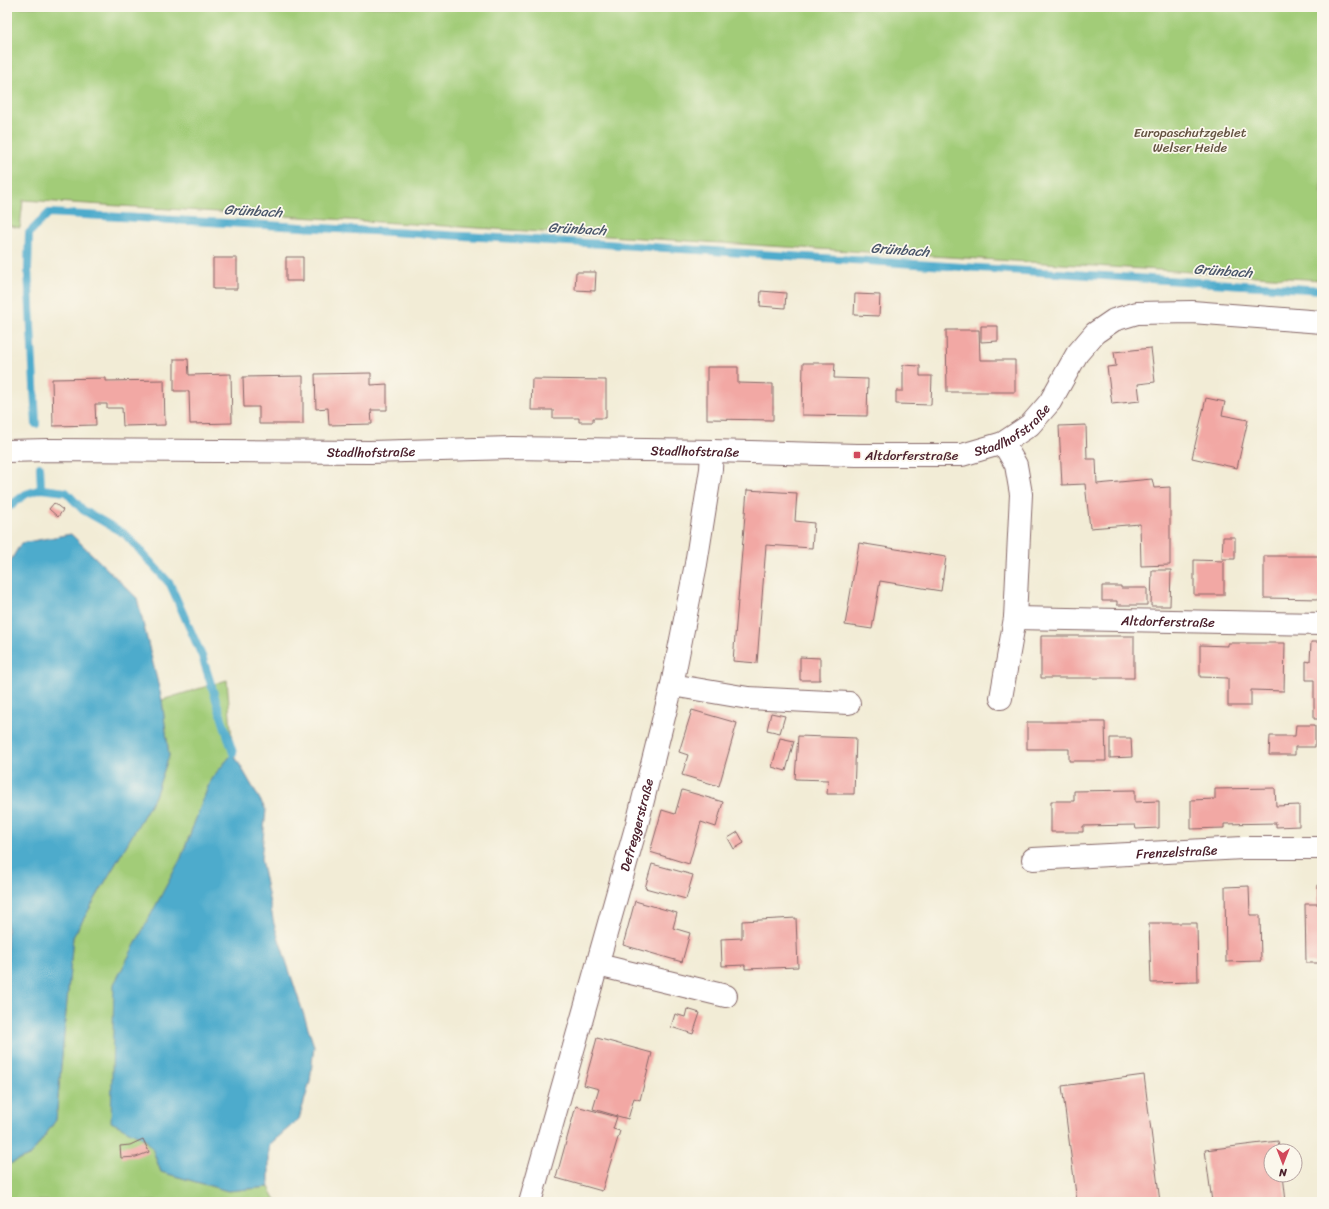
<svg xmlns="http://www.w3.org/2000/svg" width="1329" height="1209" font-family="Sriracha,sans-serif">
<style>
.green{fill:#a2cc78;stroke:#767652}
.water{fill:#4dabcc;stroke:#4c657c}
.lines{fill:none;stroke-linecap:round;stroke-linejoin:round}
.stream{stroke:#4dabcc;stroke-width:8}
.building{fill:#f2a8a4}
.minor-casing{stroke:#856767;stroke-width:24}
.minor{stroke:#fff;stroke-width:22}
.poi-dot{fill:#d1495b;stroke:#fbf7ec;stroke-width:1.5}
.labels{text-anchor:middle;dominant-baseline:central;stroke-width:3.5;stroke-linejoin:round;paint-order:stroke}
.park-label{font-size:13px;fill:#645342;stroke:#fbf7ec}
.street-label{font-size:13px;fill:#4a1f2b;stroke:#fbf7ec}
.poi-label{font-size:13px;fill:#4a1f2b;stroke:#fbf7ec;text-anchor:start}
.water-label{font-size:14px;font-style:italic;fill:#4b576b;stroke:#fbf7ec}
</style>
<rect width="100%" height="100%" fill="#fbf7ec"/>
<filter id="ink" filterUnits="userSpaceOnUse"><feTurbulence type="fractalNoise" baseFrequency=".025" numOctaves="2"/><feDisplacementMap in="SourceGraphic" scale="8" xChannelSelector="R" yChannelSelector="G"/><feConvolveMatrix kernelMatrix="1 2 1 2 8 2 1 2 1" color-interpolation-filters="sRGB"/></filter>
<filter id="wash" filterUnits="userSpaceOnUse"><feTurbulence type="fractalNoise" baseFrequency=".012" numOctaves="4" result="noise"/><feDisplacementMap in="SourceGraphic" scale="16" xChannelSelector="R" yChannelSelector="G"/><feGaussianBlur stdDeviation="0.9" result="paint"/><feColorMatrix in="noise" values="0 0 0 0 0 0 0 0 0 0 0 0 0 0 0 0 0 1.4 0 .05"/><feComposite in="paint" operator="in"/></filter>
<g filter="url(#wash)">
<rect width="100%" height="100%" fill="#f2ecd6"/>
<!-- green -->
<path class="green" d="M 7,7 L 1322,7 L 1322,280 L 23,200 L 20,228 L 7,225 Z
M 227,680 L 233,753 L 211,779 L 181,858 L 145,1139 L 152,1148 L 161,1172 L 228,1191 L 269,1187 L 277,1202 L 7,1201 L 7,1165 L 31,1155 L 56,1120 L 73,937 L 155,796 L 169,756 L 162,700 Z"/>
<!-- water -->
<path class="water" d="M 71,534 L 137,598 L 162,700 L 169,756 L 155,796 L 73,937 L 56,1120 L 31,1155 L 7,1165 L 7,567 L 21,543 Z
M 233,753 L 266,810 L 261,859 L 274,924 L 314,1046 L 310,1082 L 299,1119 L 269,1145 L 269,1187 L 228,1191 L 161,1172 L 152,1148 L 145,1139 L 111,1122 L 114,984 L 181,858 L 211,779 Z"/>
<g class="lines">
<!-- stream -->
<path class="stream" d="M 36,424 L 28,269 L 29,233 L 49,213 L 604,244 L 1322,290
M 41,489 L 66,492 L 83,510 L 125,534 L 170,584 L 202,656 L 233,753
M 7,508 L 26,494 L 41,489 L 40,467"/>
</g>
<g id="blocks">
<!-- building -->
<path class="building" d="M 286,257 L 303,257 L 303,281 L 286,281 Z
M 213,258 L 237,258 L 237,289 L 213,289 Z
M 576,272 L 596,272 L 595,291 L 575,290 Z
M 761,291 L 786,293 L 785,308 L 760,306 Z
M 855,294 L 880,295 L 879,316 L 854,315 Z
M 981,326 L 998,326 L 998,341 L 981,342 Z
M 946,330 L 979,330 L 980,360 L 1015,360 L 1015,392 L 947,392 Z
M 1151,348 L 1155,382 L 1138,384 L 1140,401 L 1112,404 L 1107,367 L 1116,366 L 1114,352 Z
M 174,359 L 188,359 L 189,375 L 231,374 L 232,423 L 190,424 L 189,391 L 174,391 Z
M 803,363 L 835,363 L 834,378 L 868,379 L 867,416 L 802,415 Z
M 903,365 L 920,366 L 920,376 L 932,376 L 931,405 L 896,404 L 896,391 L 903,391 Z
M 707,367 L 738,367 L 738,383 L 773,384 L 773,420 L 707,419 Z
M 371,373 L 371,385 L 387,384 L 387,410 L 371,410 L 372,424 L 329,425 L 328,408 L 316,409 L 315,374 Z
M 303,376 L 303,424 L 259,424 L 259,407 L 244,407 L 243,377 Z
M 106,378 L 106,381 L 164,380 L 165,425 L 123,426 L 122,408 L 107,408 L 107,404 L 95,404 L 96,425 L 53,426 L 52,379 Z
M 532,379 L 606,380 L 606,418 L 593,418 L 593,422 L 579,422 L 579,418 L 553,418 L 553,410 L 531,410 Z
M 1206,398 L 1225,402 L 1222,415 L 1248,420 L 1237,468 L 1192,458 Z
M 1086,425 L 1087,459 L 1096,459 L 1097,484 L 1152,479 L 1154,488 L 1170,487 L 1170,565 L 1141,566 L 1140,524 L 1090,528 L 1085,484 L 1062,485 L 1059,426 Z
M 747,490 L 797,493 L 795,521 L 814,523 L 812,548 L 766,545 L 757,663 L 733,661 Z
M 54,503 L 63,510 L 58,517 L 49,509 Z
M 1223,537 L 1235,537 L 1235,559 L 1222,559 Z
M 859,543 L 946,557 L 941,591 L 880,581 L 872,629 L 845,625 Z
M 1264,556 L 1322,556 L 1322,599 L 1264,598 Z
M 1194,560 L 1224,561 L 1224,595 L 1194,595 Z
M 1152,570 L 1171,570 L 1170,606 L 1151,606 Z
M 1102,586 L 1121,586 L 1121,588 L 1147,588 L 1147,605 L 1117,605 L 1117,601 L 1102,601 Z
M 1041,636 L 1134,636 L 1134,678 L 1041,678 Z
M 1311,642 L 1322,642 L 1322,719 L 1314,719 L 1314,680 L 1306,680 L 1306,661 L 1310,662 Z
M 1228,643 L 1285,643 L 1284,691 L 1251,690 L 1251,706 L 1228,706 L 1228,678 L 1200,677 L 1200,645 L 1228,646 Z
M 800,657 L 820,658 L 820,680 L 800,680 Z
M 692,710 L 737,723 L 719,786 L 682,775 L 688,755 L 679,752 Z
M 771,713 L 785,716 L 780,733 L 767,730 Z
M 1027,722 L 1105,722 L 1106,761 L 1069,761 L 1069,749 L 1027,749 Z
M 1296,725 L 1315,725 L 1315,747 L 1295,747 L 1295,755 L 1269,755 L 1270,736 L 1295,736 Z
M 798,736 L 856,738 L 854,794 L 827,794 L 828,780 L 795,779 Z
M 780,738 L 794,741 L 786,771 L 772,767 Z
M 1110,738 L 1131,738 L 1132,757 L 1110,758 Z
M 1275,788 L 1276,806 L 1299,805 L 1299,826 L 1276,827 L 1276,823 L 1224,824 L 1224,828 L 1191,829 L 1191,800 L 1215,799 L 1215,789 Z
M 682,790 L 723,802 L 716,827 L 701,822 L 689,864 L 650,852 L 662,810 L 675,814 Z
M 1135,790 L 1135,802 L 1159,801 L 1159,828 L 1136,829 L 1135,825 L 1083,826 L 1083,832 L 1051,832 L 1051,801 L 1074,801 L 1074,791 Z
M 738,832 L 744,843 L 734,849 L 728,838 Z
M 652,864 L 693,875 L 686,899 L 645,888 Z
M 1318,885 L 1322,885 L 1322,963 L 1306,963 L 1305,904 L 1318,904 Z
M 1249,886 L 1250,915 L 1260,915 L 1261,961 L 1226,962 L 1225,887 Z
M 635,901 L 677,913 L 673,928 L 690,933 L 682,962 L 623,945 Z
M 796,918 L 798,967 L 745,969 L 745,965 L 722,966 L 721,939 L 742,938 L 742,921 Z
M 1149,923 L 1197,923 L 1198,982 L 1151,983 Z
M 687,1009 L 700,1013 L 693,1034 L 671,1027 L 675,1014 L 685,1017 Z
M 597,1038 L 652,1053 L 640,1100 L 634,1098 L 628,1119 L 593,1109 L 599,1089 L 584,1085 Z
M 1144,1075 L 1160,1202 L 1077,1202 L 1062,1086 Z
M 576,1106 L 617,1117 L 613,1129 L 620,1131 L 602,1191 L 556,1178 Z
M 143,1139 L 149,1152 L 136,1157 L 121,1158 L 120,1146 L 130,1145 Z
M 1278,1141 L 1280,1151 L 1271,1151 L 1271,1175 L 1283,1175 L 1286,1202 L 1212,1202 L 1205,1150 Z"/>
</g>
</g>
<g filter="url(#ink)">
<use href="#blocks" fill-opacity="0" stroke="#856767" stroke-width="1"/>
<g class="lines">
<!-- minor casing -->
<g class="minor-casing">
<g id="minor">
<path id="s1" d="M 7,451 L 48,450 L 370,452 L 511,448 L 712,451 L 857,455 L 962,455 L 1003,443 L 1030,425 L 1050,402 L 1077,354 L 1095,333 L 1114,320 L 1137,313 L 1192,312 L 1322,322"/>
<path id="s2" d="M 1015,618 L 1322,624"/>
<path d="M 672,685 L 748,698 L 849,703"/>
<path d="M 1001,698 L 1015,618 L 1021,494 L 1016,465 L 1003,443"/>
<path id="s3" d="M 1033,859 L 1243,848 L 1322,848"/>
<path d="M 598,965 L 726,996"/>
<path id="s4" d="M 530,1202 L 637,824 L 672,685 L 696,564 L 711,469 L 712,451"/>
</g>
</g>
<!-- minor -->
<use href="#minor" class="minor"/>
</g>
</g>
<!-- markers -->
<rect class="poi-dot" x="853" y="451" width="8" height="8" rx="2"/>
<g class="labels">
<!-- park labels -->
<g class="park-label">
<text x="1190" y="132">Europaschutzgebiet<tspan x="1190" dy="15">Welser Heide</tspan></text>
</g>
<!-- street labels -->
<g class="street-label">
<text stroke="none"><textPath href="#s1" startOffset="1012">Stadlhofstraße</textPath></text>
<text stroke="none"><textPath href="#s1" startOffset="364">Stadlhofstraße</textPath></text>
<text stroke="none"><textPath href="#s1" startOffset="688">Stadlhofstraße</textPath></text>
<text stroke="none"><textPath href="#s2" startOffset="153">Altdorferstraße</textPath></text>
<text stroke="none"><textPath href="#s4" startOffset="392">Defreggerstraße</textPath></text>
<text stroke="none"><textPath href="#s3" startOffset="144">Frenzelstraße</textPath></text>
</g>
<!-- poi labels -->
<g class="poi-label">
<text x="865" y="455">Altdorferstraße</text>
</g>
<!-- water labels -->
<g class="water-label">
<text transform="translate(253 211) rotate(3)">Grünbach</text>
<text transform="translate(577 229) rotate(3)">Grünbach</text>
<text transform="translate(900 250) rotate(4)">Grünbach</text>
<text transform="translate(1223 271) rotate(4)">Grünbach</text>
</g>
</g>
<!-- margin -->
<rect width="1329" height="1209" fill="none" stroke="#fbf7ec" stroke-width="24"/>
<!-- north arrow -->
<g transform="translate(1283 1163) rotate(180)"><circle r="19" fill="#fbf7ec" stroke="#b4a19f"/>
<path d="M0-3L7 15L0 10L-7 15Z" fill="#d1495b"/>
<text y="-6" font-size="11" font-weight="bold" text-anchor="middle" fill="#4a1f2b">N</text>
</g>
</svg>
